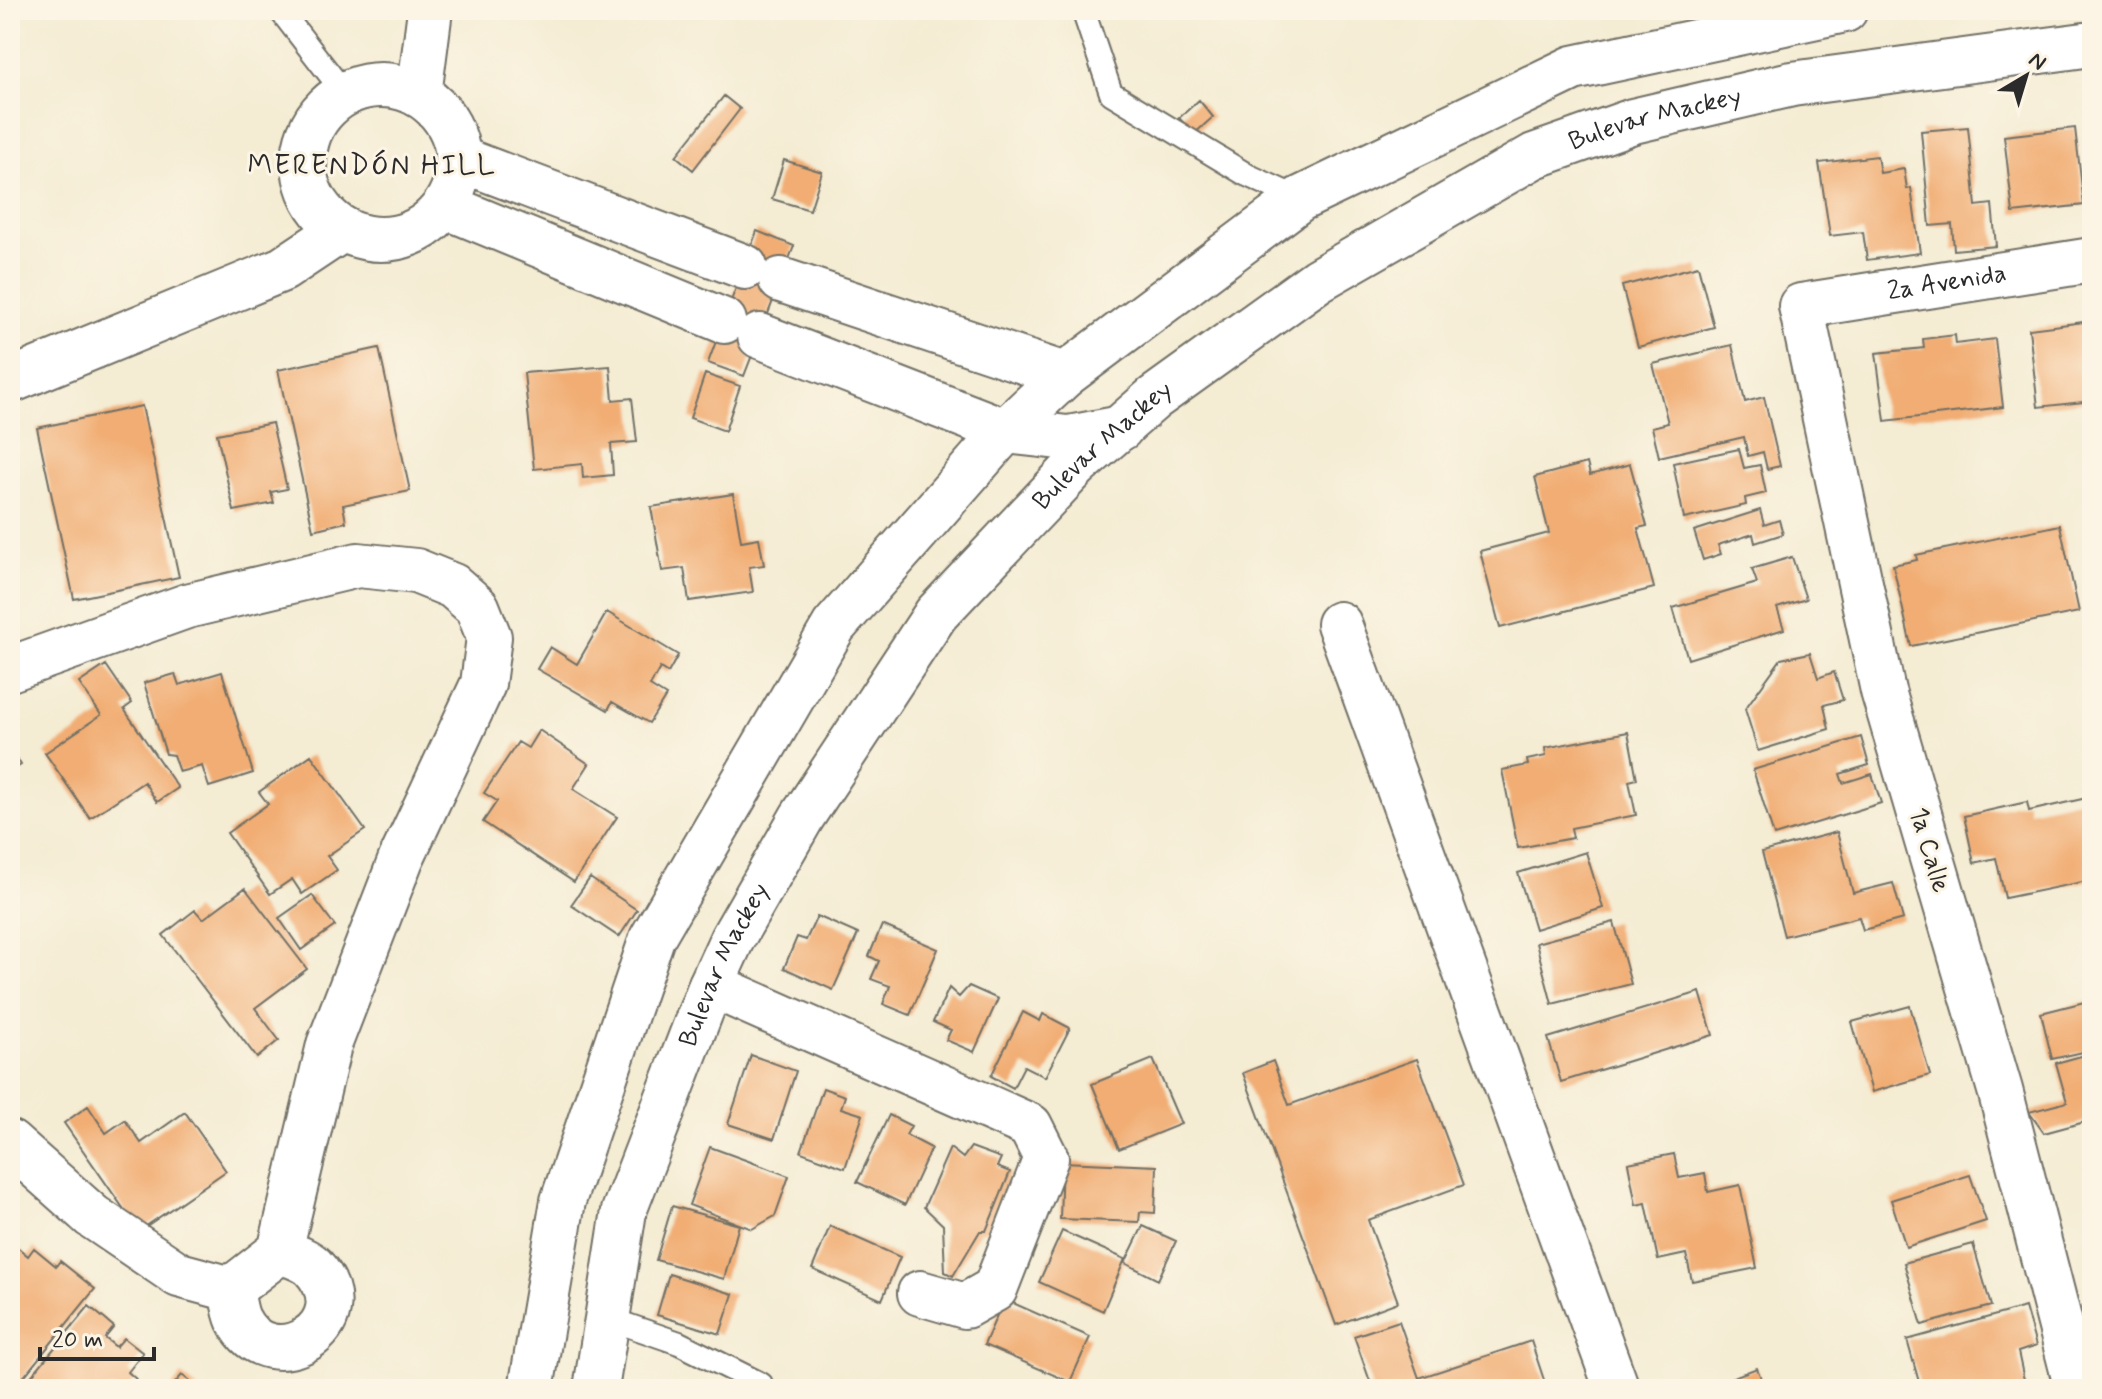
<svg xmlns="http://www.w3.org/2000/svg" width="2102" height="1399" font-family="Mynerve,sans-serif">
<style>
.building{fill:#f1ad73}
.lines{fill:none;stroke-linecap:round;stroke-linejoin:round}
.service-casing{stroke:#716f66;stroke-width:26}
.minor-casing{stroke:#716f66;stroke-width:48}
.secondary-casing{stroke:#716f66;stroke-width:48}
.service{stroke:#fff;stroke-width:22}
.minor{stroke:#fff;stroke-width:44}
.secondary{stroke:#fff;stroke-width:44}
.labels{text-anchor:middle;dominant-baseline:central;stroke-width:6;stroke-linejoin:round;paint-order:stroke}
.street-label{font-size:26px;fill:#2b2b2b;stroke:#fcf5e5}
.neighbourhood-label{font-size:28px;letter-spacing:2px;fill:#2b2b2b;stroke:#fcf5e5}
</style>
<rect width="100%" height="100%" fill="#fcf5e5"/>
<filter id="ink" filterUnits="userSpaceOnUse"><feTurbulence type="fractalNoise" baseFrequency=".0125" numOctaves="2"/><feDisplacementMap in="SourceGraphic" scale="16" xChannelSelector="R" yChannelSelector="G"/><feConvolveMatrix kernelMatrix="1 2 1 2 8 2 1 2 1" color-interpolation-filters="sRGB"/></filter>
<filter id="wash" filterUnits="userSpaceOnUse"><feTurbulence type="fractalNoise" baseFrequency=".006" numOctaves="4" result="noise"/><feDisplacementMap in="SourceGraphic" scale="32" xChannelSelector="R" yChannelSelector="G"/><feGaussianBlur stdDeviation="1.8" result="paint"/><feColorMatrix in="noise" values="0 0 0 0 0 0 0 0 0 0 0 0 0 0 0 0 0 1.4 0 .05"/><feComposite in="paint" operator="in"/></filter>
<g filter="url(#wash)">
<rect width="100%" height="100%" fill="#f4ecd3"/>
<g id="blocks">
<!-- building -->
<path class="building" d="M 724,96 L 740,109 L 693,170 L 676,156 Z
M 1199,100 L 1213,117 L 1194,134 L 1179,118 Z
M 1968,127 L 1976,206 L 1992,204 L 1996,246 L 1954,250 L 1952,224 L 1930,226 L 1921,131 Z
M 2075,128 L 2084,205 L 2013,213 L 2004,136 Z
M 1877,156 L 1880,173 L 1904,169 L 1907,189 L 1911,188 L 1920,253 L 1867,260 L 1863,232 L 1830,236 L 1819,163 Z
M 784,160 L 822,172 L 810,210 L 772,199 Z
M 757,231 L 794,246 L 744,376 L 708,363 Z
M 1698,266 L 1714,327 L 1638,347 L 1622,286 Z
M 2092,321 L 2092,401 L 2038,407 L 2029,329 Z
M 1955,335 L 1956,344 L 1995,339 L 2003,407 L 1885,421 L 1876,353 L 1924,348 L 1923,339 Z
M 1732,345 L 1745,402 L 1764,397 L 1780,466 L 1767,469 L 1763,452 L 1748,456 L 1744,437 L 1659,457 L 1652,427 L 1668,423 L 1653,364 Z
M 379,348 L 410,491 L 343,505 L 346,522 L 313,530 L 278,370 Z
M 610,366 L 613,400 L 632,398 L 637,442 L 611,444 L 613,475 L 583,478 L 582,464 L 534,469 L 524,373 Z
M 705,374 L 740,386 L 725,431 L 690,418 Z
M 142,406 L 179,577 L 74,599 L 37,428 Z
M 272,423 L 287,489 L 271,492 L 274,503 L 234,511 L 217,434 Z
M 1739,449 L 1744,468 L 1760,465 L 1766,493 L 1745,498 L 1746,505 L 1684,519 L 1673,463 Z
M 1587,463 L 1590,475 L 1630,464 L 1647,526 L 1638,528 L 1654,588 L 1500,628 L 1480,551 L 1549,533 L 1535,477 Z
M 733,494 L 741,541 L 759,538 L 764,565 L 749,567 L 753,592 L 689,601 L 684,568 L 662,571 L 651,507 Z
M 1760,510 L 1764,525 L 1779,520 L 1783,534 L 1755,543 L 1753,534 L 1718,545 L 1721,554 L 1703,560 L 1694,531 Z
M 2060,525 L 2079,612 L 1911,646 L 1893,565 L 1917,560 L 1916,555 Z
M 1792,557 L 1806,599 L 1777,608 L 1784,629 L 1688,659 L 1673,608 L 1757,583 L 1752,569 Z
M 607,612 L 678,655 L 668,673 L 660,668 L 650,686 L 666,696 L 649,723 L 612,702 L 608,710 L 537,669 L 550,647 L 577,664 Z
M 1810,653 L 1818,678 L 1834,672 L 1843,700 L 1824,705 L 1829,729 L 1758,751 L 1745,709 L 1781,659 Z
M 106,665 L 132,703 L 124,709 L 178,788 L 157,802 L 144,782 L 90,818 L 45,753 L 101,715 L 79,683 Z
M 222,672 L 253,773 L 209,787 L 202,766 L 179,772 L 173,755 L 166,754 L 144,683 L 175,674 L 179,685 Z
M 539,730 L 589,764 L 573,789 L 617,817 L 574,882 L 483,822 L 497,801 L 484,793 L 518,742 L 528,748 Z
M 1628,732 L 1637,779 L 1629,781 L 1636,815 L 1571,828 L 1573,838 L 1518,848 L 1502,770 L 1528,765 L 1527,760 L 1546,756 L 1545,748 Z
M 1861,737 L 1869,765 L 1840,774 L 1843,783 L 1872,774 L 1881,803 L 1774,836 L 1753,770 Z
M 10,747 L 21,765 L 10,772 Z
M 311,755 L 365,830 L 327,856 L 337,870 L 302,894 L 292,879 L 270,894 L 227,833 L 268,804 L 259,792 Z
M 2091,797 L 2092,880 L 2005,898 L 1996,858 L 1974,863 L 1964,816 L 2027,802 L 2029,811 Z
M 1837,832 L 1853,893 L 1893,883 L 1903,919 L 1863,930 L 1859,917 L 1784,936 L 1762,852 Z
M 1586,852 L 1603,908 L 1535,929 L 1518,873 Z
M 590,878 L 637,910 L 619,937 L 571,905 Z
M 245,888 L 307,969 L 255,1008 L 279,1040 L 257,1058 L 163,935 L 195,910 L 203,919 Z
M 312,895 L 335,926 L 301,950 L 279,918 Z
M 817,916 L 858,934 L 833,990 L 784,968 L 797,937 L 806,940 Z
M 1614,922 L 1631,984 L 1552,1004 L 1536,943 Z
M 882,925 L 938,949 L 910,1015 L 883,1004 L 890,986 L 871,979 L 879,961 L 869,956 Z
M 969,986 L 998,999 L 974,1052 L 946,1040 L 951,1030 L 933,1022 L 949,988 L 959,997 Z
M 1700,992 L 1713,1035 L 1561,1082 L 1548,1038 Z
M 2092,1000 L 2092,1050 L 2052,1059 L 2041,1013 Z
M 1910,1006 L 1930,1075 L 1872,1092 L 1852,1022 Z
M 1023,1012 L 1040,1021 L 1043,1014 L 1070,1028 L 1045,1077 L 1024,1066 L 1013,1088 L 991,1076 Z
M 2092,1053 L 2092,1120 L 2044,1133 L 2029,1112 L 2067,1102 L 2056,1063 Z
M 751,1055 L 796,1071 L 774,1139 L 728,1124 Z
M 1153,1059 L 1181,1124 L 1119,1149 L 1092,1084 Z
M 1417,1059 L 1464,1185 L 1368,1220 L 1398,1302 L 1336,1325 L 1243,1073 L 1273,1061 L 1289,1105 Z
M 823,1088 L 845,1096 L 841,1108 L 863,1115 L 845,1168 L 801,1152 Z
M 88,1106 L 106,1133 L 125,1120 L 141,1143 L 185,1112 L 226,1171 L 139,1231 L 64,1123 Z
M 889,1115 L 911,1126 L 906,1135 L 931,1148 L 905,1205 L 857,1182 Z
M 710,1147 L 789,1176 L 775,1216 L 752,1229 L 689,1205 Z
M 971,1147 L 1001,1158 L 997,1167 L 1010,1172 L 986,1231 L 980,1231 L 953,1276 L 945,1272 L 943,1225 L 924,1207 L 950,1148 L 963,1158 Z
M 1674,1154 L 1679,1178 L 1705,1173 L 1708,1192 L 1740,1185 L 1757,1268 L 1692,1281 L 1686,1254 L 1658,1260 L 1646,1203 L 1636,1205 L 1628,1163 Z
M 1062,1162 L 1157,1166 L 1155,1213 L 1140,1212 L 1139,1222 L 1060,1219 Z
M 1970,1175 L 1986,1221 L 1906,1247 L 1891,1200 Z
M 672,1206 L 739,1225 L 724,1279 L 656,1260 Z
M 830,1226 L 900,1257 L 882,1300 L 812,1269 Z
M 1143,1226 L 1176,1241 L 1158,1280 L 1125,1263 Z
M 1062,1231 L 1125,1259 L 1103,1311 L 1039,1282 Z
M 10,1241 L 28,1256 L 34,1248 L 56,1266 L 60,1261 L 95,1289 L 14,1389 L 10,1389 Z
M 1973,1244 L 1991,1306 L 1922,1325 L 1904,1263 Z
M 669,1274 L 733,1294 L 720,1334 L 657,1315 Z
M 1004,1299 L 1090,1337 L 1070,1382 L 984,1345 Z
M 89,1306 L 114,1327 L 105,1338 L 116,1347 L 124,1338 L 143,1353 L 128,1372 L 136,1379 L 127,1389 L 29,1389 L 24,1385 Z
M 2025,1307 L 2036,1346 L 2018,1352 L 2026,1389 L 1921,1389 L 1907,1340 Z
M 1399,1321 L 1419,1378 L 1531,1341 L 1547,1389 L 1367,1389 L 1372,1387 L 1354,1336 Z
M 1757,1368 L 1765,1389 L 1702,1389 Z
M 182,1375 L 199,1389 L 170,1389 Z"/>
</g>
</g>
<g filter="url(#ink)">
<use href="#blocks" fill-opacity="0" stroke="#716f66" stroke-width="2"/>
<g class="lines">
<!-- service casing -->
<g class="service-casing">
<path id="service" d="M 280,10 L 345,94
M 1083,10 L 1111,93 L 1247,175 L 1300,199
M 607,1318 L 679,1343 L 761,1384 L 762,1389"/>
</g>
<!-- minor casing -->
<g class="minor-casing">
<g id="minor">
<circle cx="381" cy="162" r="77"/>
<path d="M 419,95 L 430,10"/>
<path d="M 457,158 L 745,267"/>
<path d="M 445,206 L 724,321"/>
<path d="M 781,280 L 1065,375"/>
<path d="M 760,336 L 1005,431"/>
<path d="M 10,381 L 283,269 L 343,229"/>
<path d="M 1339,624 L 1617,1389"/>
<path d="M 10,669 L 187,606 L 358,565 L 416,571 L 453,586 L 477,607 L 489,637 L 483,684 L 401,859 L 329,1045 L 280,1251 L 231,1289 L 179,1275 L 92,1216 L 10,1143"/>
<path d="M 711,985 L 1030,1126 L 1046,1158 L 995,1289 L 965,1306 L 920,1293"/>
<path d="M 231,1289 C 233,1298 234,1310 238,1319 C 269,1383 366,1325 313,1267 C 305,1259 290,1255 280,1251"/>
<path id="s1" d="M 2077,1389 L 2000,1090 L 1883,691 L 1801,306 L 2092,260"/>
</g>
</g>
<!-- secondary casing -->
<g class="secondary-casing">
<g id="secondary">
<path d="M 1005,431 L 1068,438 L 1121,428"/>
<path d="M 531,1389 L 563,1201 L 652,938 L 834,626 L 1005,431 L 1065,375 L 1300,199 L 1573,68 L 1845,10"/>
<path id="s2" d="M 596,1389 L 624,1211 L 711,985 L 732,939 L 802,817 L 936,614 L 1076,466 L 1154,398 L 1318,280 L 1534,156 L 1633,121 L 1792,84 L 2092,44"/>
</g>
</g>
<!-- service -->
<use href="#service" class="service"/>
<!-- minor -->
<use href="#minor" class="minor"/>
<!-- secondary -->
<use href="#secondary" class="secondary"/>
</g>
</g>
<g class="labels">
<!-- street labels -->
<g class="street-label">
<text stroke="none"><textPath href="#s2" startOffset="1742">Bulevar Mackey</textPath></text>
<text stroke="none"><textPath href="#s1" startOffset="1266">2a Avenida</textPath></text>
<text stroke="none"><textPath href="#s2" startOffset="1094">Bulevar Mackey</textPath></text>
<text transform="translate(1929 850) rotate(74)">1a Calle</text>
<text stroke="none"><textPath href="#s2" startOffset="446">Bulevar Mackey</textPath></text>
</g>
<!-- neighbourhood labels -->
<g class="neighbourhood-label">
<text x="372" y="166">MERENDÓN HILL</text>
</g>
</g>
<!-- margin -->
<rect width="2102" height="1399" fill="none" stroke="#fcf5e5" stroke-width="40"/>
<!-- north arrow -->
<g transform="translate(2026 76) rotate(38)" stroke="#fcf5e5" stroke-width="6" paint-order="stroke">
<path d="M0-6L14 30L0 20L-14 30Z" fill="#2b2b2b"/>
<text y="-12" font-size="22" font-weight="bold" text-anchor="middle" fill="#2b2b2b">N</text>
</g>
<!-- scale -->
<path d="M40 1347v12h114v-12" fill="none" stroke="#2b2b2b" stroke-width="4"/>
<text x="52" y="1347" font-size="24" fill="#2b2b2b" stroke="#fcf5e5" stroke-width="6" paint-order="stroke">20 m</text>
</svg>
